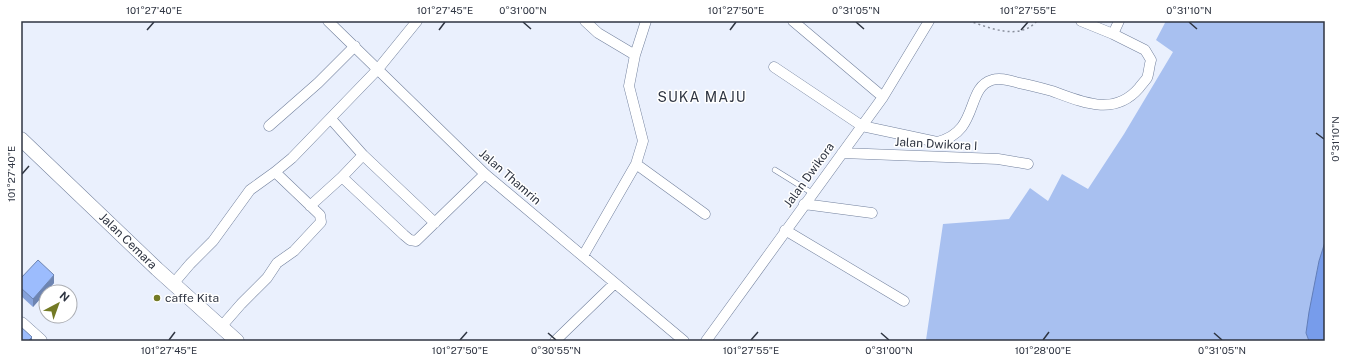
<svg xmlns="http://www.w3.org/2000/svg" width="1346" height="362" font-family="'Public Sans',sans-serif">
<style>
.green{fill:#a8c0f0}
.water{fill:#779ceb;stroke:#617db8}
.lines{fill:none;stroke-linecap:round;stroke-linejoin:round}
.lane-casing{stroke:#72809d;stroke-width:6}
.street-casing{stroke:#72809d;stroke-width:11}
.secondary-casing{stroke:#72809d;stroke-width:15}
.path{stroke:#888e9b;stroke-width:1.5;stroke-dasharray:2 3;stroke-linecap:butt}
.lane{stroke:#fff;stroke-width:5}
.street{stroke:#fff;stroke-width:10}
.secondary{stroke:#fff;stroke-width:14}
.wall{fill:#86a2da}
.shaded-wall{fill:#6d84b1}
.building{fill:#9cbcfd;stroke:#6d84b1}
.ticks{fill:none;stroke:#2f3542;stroke-width:1.5}
.poi-dot{fill:#737a25;stroke:#fff;stroke-width:1.5}
.labels{text-anchor:middle;dominant-baseline:central;stroke-width:3;stroke-linejoin:round;paint-order:stroke}
.street-label{font-size:12px;fill:#2f3542;stroke:#fff}
.poi-label{font-size:12px;fill:#2f3542;stroke:#fff;text-anchor:start}
.quarter-label{font-size:14px;letter-spacing:1px;fill:#2f3542;stroke:#fff}
.neatline{fill:none;stroke:#2f3542;stroke-width:1.5}
.ticks-label{font-size:10px;text-anchor:middle;fill:#2f3542}
</style>
<rect width="100%" height="100%" fill="#eaf0fd"/>
<!-- green -->
<path class="green" d="M 1166,21 L 1325,21 L 1325,242 L 1319,261 L 1306,333 L 1309,341 L 926,340 L 943,224 L 1009,219 L 1030,188 L 1048,201 L 1062,174 L 1088,189 L 1124,134 L 1173,52 L 1156,40 Z"/>
<!-- water -->
<path class="water" d="M 1325,242 L 1325,341 L 1309,341 L 1306,333 L 1309,312 L 1319,261 Z"/>
<g class="lines">
<!-- lane casing -->
<g class="lane-casing">
<path id="lane" d="M 775,170 L 812,193"/>
</g>
<!-- street casing -->
<g class="street-casing">
<path id="street" d="M 328,21 L 485,174 L 684,341
M 585,21 L 598,33 L 635,55
M 793,21 L 883,97
M 1113,34 L 1119,21
M 774,67 L 862,126 L 937,142 C 980,132 965,88 992,80 C 1001,77 1011,81 1019,83 C 1030,85 1041,88 1052,91 C 1082,102 1114,117 1139,88 C 1141,85 1145,81 1147,78 C 1149,73 1149,66 1151,60 L 1145,50 L 1113,34 L 1081,21
M 269,126 L 318,83 L 355,46
M 842,153 L 998,159 L 1028,164
M 363,155 L 435,223
M 636,164 L 705,214
M 342,177 L 404,235 L 410,240 L 416,241 L 485,174
M 804,204 L 872,213
M 310,206 L 342,177 L 363,155 L 331,119
M 785,230 L 904,301
M 583,256 L 636,164 L 643,141 L 629,86 L 635,55 L 646,21
M 173,284 L 190,264 L 213,241 L 250,190 L 275,172 L 292,158 L 378,69 L 417,21
M 221,327 L 241,304 L 267,278 L 277,263 L 294,251 L 321,222 L 320,215 L 275,172
M 555,341 L 615,283
M 706,341 L 883,97 L 929,21"/>
</g>
<!-- secondary casing -->
<g class="secondary-casing">
<path id="secondary" d="M 21,139 L 157,269 L 237,341
M 21,324 L 40,341"/>
</g>
<!-- path -->
<path class="path" d="M 969,21 C 991,28 1019,41 1037,21"/>
<!-- lane -->
<use href="#lane" class="lane"/>
<!-- street -->
<use href="#street" class="street"/>
<!-- secondary -->
<use href="#secondary" class="secondary"/>
</g>
<!-- wall -->
<path class="wall" d="M 21,278 L 54,283 L 33,307 L 21,296 Z"/>
<!-- shaded-wall -->
<path class="shaded-wall" d="M 54,275 L 54,283 L 33,307 L 33,299 Z
M 32,337 L 32,341 L 28,341 Z"/>
<!-- building -->
<path class="building" d="M 38,260 L 54,275 L 33,299 L 21,288 L 21,278 Z
M 21,327 L 32,337 L 28,341 L 21,341 Z"/>
<!-- ticks -->
<path class="ticks" d="M 523,22 L 531,29M 856,22 L 864,29M 1189,22 L 1197,29M 147,30 L 154,22M 439,30 L 445,22M 730,30 L 736,22M 1021,30 L 1028,22M 1316,133 L 1324,139M 22,174 L 29,166M 548,333 L 556,340M 881,333 L 889,340M 1214,333 L 1222,340M 169,340 L 175,332M 460,340 L 467,332M 751,340 L 758,332M 1043,340 L 1049,332"/>
<!-- markers -->
<circle class="poi-dot" cx="157" cy="298" r="4"/>
<g class="labels">
<!-- street labels -->
<g class="street-label">
<text transform="translate(936 144) rotate(3)">Jalan Dwikora I</text>
<text transform="translate(809 175) rotate(-54)">Jalan Dwikora</text>
<text transform="translate(510 177) rotate(41)">Jalan Thamrin</text>
<text transform="translate(128 241) rotate(44)">Jalan Cemara</text>
</g>
<!-- poi labels -->
<g class="poi-label">
<text x="165" y="298">caffe Kita</text>
</g>
<!-- quarter labels -->
<g class="quarter-label">
<text x="702" y="97">SUKA MAJU</text>
</g>
</g>
<!-- border -->
<rect width="1346" height="362" fill="none" stroke="#ffffff" stroke-width="44"/>
<!-- north arrow -->
<g transform="translate(58 304) rotate(41)"><circle r="19" fill="#ffffff" stroke="#acaeb3"/>
<path d="M0-3L7 15L0 10L-7 15Z" fill="#737a25"/>
<text y="-6" font-size="11" font-weight="bold" text-anchor="middle" fill="#2f3542">N</text>
</g>
<rect x="22" y="22" width="1302" height="318" class="neatline"/>
<g class="ticks-label">
<text x="154" y="14">101°27'40"E</text>
<text x="445" y="14">101°27'45"E</text>
<text x="523" y="14">0°31'00"N</text>
<text x="736" y="14">101°27'50"E</text>
<text x="856" y="14">0°31'05"N</text>
<text x="1028" y="14">101°27'55"E</text>
<text x="1189" y="14">0°31'10"N</text>
<text transform="translate(1335 139) rotate(-90)" y="4">0°31'10"N</text>
<text transform="translate(11 174) rotate(-90)" y="4">101°27'40"E</text>
<text x="169" y="354">101°27'45"E</text>
<text x="460" y="354">101°27'50"E</text>
<text x="556" y="354">0°30'55"N</text>
<text x="751" y="354">101°27'55"E</text>
<text x="889" y="354">0°31'00"N</text>
<text x="1043" y="354">101°28'00"E</text>
<text x="1222" y="354">0°31'05"N</text>
</g>
</svg>
